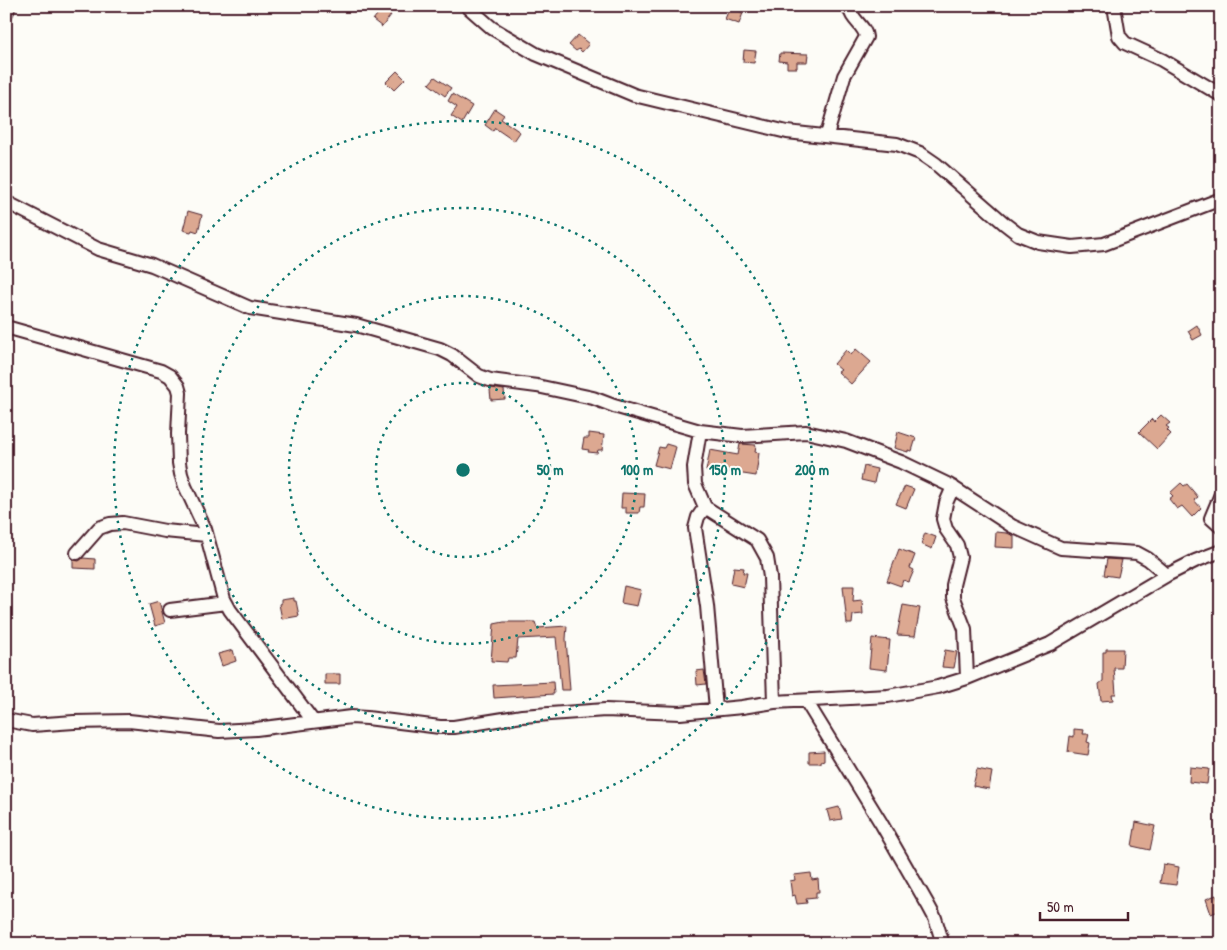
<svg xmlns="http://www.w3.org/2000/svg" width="1227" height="950" font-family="'Patrick Hand',sans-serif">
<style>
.building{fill:#dca891;stroke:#4a1f2b}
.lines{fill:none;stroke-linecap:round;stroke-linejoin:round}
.minor-casing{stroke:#4a1f2b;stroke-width:16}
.minor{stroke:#fdfcf7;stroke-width:12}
.ring{fill:none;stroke:#0f766e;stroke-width:2.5;stroke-dasharray:2.5 5}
.centre{fill:#0f766e;stroke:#fdfcf7;stroke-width:2.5}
.ring-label{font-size:15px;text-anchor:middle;font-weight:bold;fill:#0f766e;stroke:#fdfcf7;stroke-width:4;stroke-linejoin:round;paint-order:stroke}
</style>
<rect width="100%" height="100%" fill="#fdfcf7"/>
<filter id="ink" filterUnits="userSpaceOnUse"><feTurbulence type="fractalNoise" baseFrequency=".02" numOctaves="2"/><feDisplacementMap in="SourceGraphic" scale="10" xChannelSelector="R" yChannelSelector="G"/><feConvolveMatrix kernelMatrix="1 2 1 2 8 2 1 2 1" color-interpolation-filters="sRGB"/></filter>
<g filter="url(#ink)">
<!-- building -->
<path class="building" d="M 730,7 L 743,13 L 739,24 L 725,19 Z
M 384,10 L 391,15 L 382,27 L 373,20 L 380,11 L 382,13 Z
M 578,35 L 589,44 L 582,52 L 579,49 L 576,51 L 569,45 Z
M 744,50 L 756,51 L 754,63 L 743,62 Z
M 780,53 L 808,54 L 807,62 L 797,62 L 797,68 L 787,68 L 787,62 L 779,61 Z
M 397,71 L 405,79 L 394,90 L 386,82 Z
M 435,77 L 451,88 L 445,96 L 429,84 Z
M 452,94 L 472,106 L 462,123 L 451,116 L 457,107 L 448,101 Z
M 495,109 L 504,115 L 501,119 L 520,132 L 514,141 L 495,128 L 493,131 L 485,125 Z
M 188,211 L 202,215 L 198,232 L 192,230 L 191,232 L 183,230 Z
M 1197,325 L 1202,335 L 1193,340 L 1188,331 Z
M 856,349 L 871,362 L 851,384 L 838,372 L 841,370 L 834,364 L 846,350 L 851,355 Z
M 492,388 L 504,390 L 505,399 L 491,400 L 490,390 Z
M 1161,415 L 1170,423 L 1166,426 L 1169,428 L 1167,430 L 1171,434 L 1157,449 L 1139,432 L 1152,419 L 1154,422 Z
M 898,432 L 916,438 L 912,451 L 908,450 L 908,452 L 894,448 Z
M 589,433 L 604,435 L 602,450 L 598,450 L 597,453 L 588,452 L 589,450 L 582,449 L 584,438 L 589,438 Z
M 666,444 L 676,447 L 670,469 L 654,465 L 659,447 L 664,448 Z
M 740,444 L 756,445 L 755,452 L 759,453 L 756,476 L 724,471 L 723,474 L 706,471 L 710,450 L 738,455 Z
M 864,466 L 877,469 L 874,483 L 861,480 Z
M 1181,483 L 1184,486 L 1187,484 L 1198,497 L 1194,500 L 1201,508 L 1192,517 L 1182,506 L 1177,509 L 1169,499 L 1173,496 L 1170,493 Z
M 905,486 L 914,489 L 906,508 L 896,504 Z
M 622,493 L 645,494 L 644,507 L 640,507 L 639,513 L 626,513 L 626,508 L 621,508 Z
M 996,532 L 1007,533 L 1014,536 L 1014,548 L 995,547 Z
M 925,533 L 936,537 L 932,549 L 921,544 Z
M 899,549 L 915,555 L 910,568 L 914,570 L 909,582 L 903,580 L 901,586 L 887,581 Z
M 83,558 L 95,559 L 95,569 L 73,568 L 73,560 L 79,561 Z
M 1107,559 L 1122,560 L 1118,577 L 1104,575 Z
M 734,567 L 744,568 L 743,573 L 747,573 L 744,587 L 731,584 Z
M 624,586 L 641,590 L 637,606 L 621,603 Z
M 843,586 L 854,586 L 853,601 L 862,600 L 863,614 L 853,615 L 852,624 L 847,624 Z
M 294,598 L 294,601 L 296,601 L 299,616 L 282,619 L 279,604 L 281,603 L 281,600 Z
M 159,601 L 165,623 L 155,626 L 149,604 Z
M 903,605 L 920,608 L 915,636 L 897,635 Z
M 504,622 L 535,622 L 537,628 L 567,626 L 566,639 L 570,690 L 561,690 L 556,637 L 518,639 L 516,658 L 508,658 L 507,662 L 491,661 L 494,624 Z
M 872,638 L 890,640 L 887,670 L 869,668 Z
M 1106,649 L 1123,649 L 1122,668 L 1114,668 L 1116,694 L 1112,694 L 1113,700 L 1101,701 L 1099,684 L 1103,681 L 1103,652 L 1106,652 Z
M 233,650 L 236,661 L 222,666 L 218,654 Z
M 945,650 L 957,652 L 954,668 L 942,667 Z
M 704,670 L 706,684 L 697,685 L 696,671 Z
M 325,674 L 340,674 L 340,684 L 325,684 Z
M 553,682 L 554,694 L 494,698 L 493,685 Z
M 1074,729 L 1084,730 L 1083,734 L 1089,734 L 1087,742 L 1090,743 L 1088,755 L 1068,752 L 1070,736 L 1074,737 Z
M 824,751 L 824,760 L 821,761 L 821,763 L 809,763 L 809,752 Z
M 1190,767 L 1209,769 L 1207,784 L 1189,782 Z
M 977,769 L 992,772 L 989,789 L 973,786 Z
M 839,807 L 842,819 L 830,821 L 827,810 Z
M 1136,822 L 1155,826 L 1150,850 L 1132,846 Z
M 1163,864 L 1179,867 L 1176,885 L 1160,883 Z
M 811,873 L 812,880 L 818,879 L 819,892 L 816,892 L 816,898 L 806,899 L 807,903 L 797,904 L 795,895 L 792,896 L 790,881 L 795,880 L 794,875 Z
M 1216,895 L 1221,910 L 1211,914 L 1206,899 Z"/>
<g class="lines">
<!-- minor casing -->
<g class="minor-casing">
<path id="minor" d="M 467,6 L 492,28 L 536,54 L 634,95 L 787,132 L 897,144 L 920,153 L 936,164 L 1005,224 L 1018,234 L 1038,242 L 1072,247 L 1104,244 L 1221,199
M 1114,6 L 1119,36 L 1125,43 L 1162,60 L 1221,95
M 6,13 L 9,6
M 827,135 L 844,76 L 866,37 C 865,25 851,21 849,6
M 6,202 L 98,249 L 152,265 L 250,308 L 356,325 L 440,349 L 452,355 L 479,376 L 490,380 L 537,386 L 593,398 L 614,406 L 700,431 L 742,436 L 806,432 L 846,441 L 901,462 L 949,485 L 1012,526 L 1061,548 L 1137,553 L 1148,559 L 1167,575
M 6,327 L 161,371 L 170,376 L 178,386 L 180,393 L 178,434 L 179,463 L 181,474 L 185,486 L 205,529 L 224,599 L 230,610 L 313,721
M 700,431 L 694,467 L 695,484 L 705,507 L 698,517 L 695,528 L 707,606 L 716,709
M 953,487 L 946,503 L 943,519 L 946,529 L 957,545 L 960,557 L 953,585 L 953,598 L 965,629 L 967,678
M 1221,494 L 1211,518 L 1221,527
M 705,507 L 757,540 L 767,558 L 770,577 L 774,702
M 77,553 L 99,528 L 110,524 L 123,523 L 165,531 L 206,535
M 170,610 L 226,603
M 806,701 L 881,823 L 928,905 L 935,918 L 943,944
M 6,720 L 32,725 L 74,722 L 129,721 L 219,731 L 256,729 L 351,717 L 367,718 L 440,727 L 454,727 L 522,716 L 605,710 L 680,713 L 742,707 L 774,702 L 888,696 L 938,687 L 967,678 L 1050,644 L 1167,575 L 1195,561 L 1221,551"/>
</g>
<!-- minor -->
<use href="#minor" class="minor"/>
</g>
</g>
<!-- distance rings -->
<g class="ring">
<circle cx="463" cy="470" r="87"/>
<circle cx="463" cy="470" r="174"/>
<circle cx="463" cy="470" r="262"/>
<circle cx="463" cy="470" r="349"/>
</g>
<circle cx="463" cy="470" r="8" class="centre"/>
<g class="ring-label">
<text x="550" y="475">50 m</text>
<text x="637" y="475">100 m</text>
<text x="725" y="475">150 m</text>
<text x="812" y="475">200 m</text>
</g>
<!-- margin -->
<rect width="1227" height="950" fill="none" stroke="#fdfcf7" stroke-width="25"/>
<rect x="12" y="12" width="1202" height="925" fill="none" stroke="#4a1f2b" stroke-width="2" filter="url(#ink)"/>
<!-- scale -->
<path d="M1040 912v8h88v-8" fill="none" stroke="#4a1f2b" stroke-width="2.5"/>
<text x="1047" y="912" font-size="15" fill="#4a1f2b" stroke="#fdfcf7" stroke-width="4" paint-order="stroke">50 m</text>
</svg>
